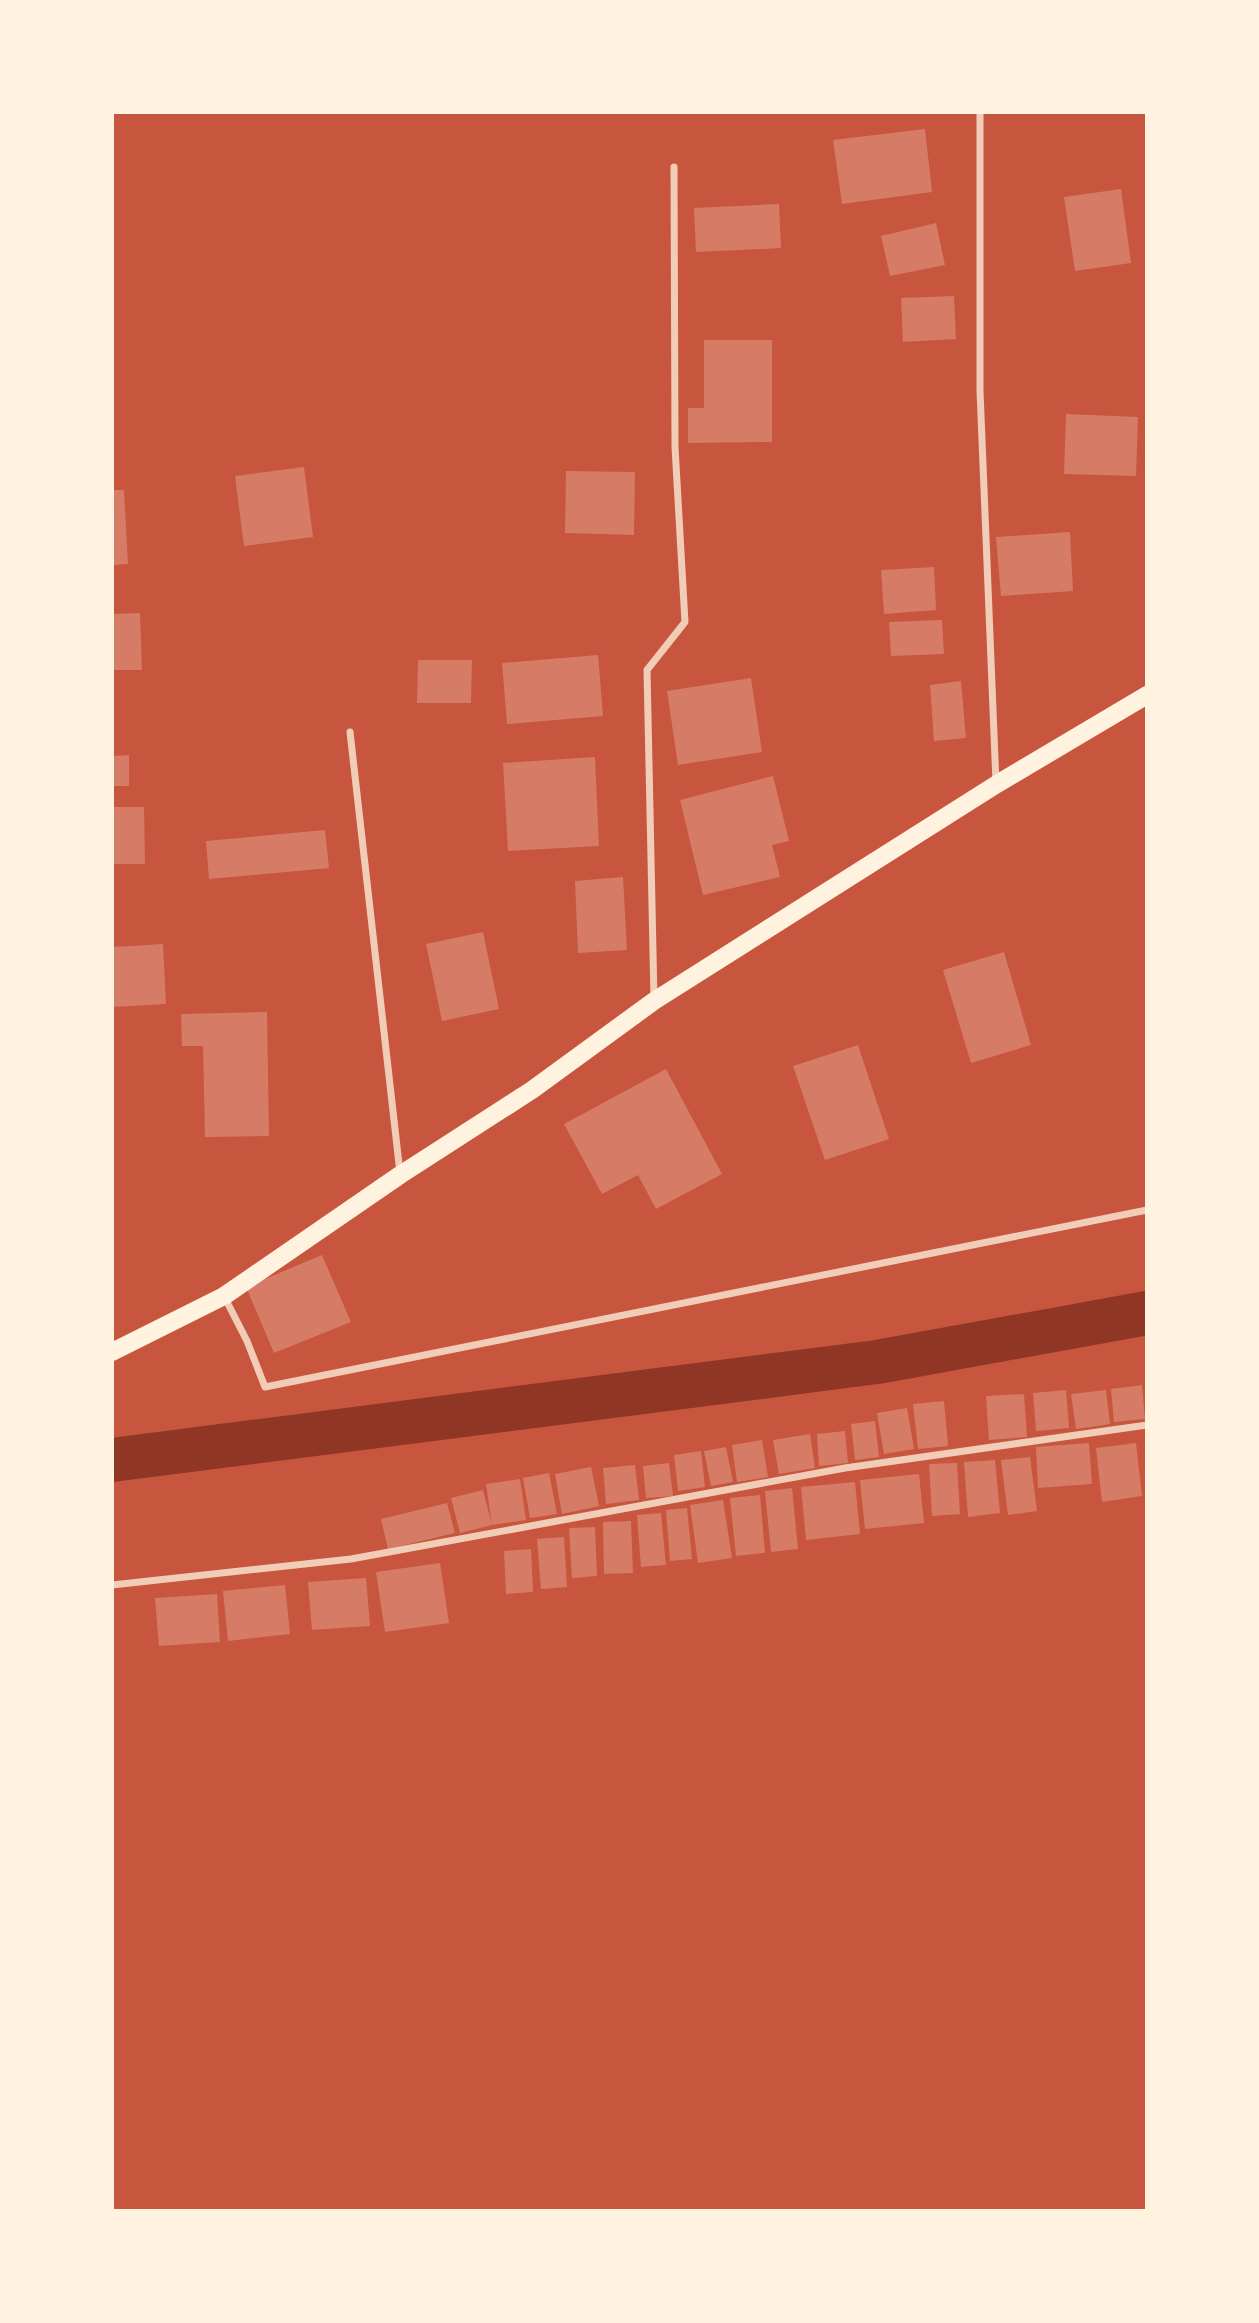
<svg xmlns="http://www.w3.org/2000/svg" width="1259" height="2323" font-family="Spectral,serif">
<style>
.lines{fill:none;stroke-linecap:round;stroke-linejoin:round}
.canal{stroke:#8f3625;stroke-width:44}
.building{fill:#d67c66}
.minor{stroke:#f1ccb7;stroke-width:7}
.primary{stroke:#fff3e0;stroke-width:18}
</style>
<rect width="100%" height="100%" fill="#c8553d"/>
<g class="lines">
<!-- canal -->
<path class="canal" d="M 112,1460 L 877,1362 L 1147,1313"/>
</g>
<!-- building -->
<path class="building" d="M 925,129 L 932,192 L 842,204 L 833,140 Z
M 1121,189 L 1131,263 L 1075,271 L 1064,197 Z
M 779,204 L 781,248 L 696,252 L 694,208 Z
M 936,223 L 945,265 L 890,276 L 881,236 Z
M 954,296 L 956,339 L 903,342 L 901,298 Z
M 704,340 L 772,340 L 772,442 L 688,443 L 688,408 L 704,408 Z
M 1066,414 L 1138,417 L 1136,476 L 1064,474 Z
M 304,467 L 313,537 L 244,546 L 235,476 Z
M 566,471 L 635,472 L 634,535 L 565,533 Z
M 112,490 L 124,490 L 128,564 L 112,565 Z
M 1070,532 L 1073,591 L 1001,596 L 996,537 Z
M 934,567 L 936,610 L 884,614 L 881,570 Z
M 140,613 L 142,670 L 112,670 L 112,614 Z
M 942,620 L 944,654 L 891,656 L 889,622 Z
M 598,655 L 603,716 L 507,724 L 502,663 Z
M 418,660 L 472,660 L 471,703 L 417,703 Z
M 751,678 L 762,752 L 678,765 L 667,691 Z
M 961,681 L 966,738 L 934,741 L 930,685 Z
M 129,755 L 129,786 L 112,786 L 112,756 Z
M 595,757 L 599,846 L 508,851 L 503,763 Z
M 773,776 L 789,841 L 772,845 L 780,877 L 703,895 L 680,800 Z
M 112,807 L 144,807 L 145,864 L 112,864 Z
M 325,830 L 329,868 L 209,879 L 206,841 Z
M 623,877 L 627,950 L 578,953 L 575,881 Z
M 483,932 L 499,1009 L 442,1021 L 426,944 Z
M 163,944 L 166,1004 L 112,1007 L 112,947 Z
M 1004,952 L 1031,1045 L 971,1063 L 943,970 Z
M 267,1012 L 269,1136 L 205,1137 L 203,1046 L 182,1046 L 181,1014 Z
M 858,1045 L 889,1139 L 825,1160 L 793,1066 Z
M 666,1069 L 722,1174 L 656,1209 L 638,1175 L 602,1194 L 564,1124 Z
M 322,1255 L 351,1322 L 274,1353 L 246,1287 Z
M 1142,1385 L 1145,1419 L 1114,1422 L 1111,1389 Z
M 1066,1390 L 1069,1428 L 1036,1431 L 1033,1393 Z
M 1106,1390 L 1110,1424 L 1076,1429 L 1071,1394 Z
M 1024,1394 L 1027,1437 L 989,1440 L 986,1396 Z
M 944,1401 L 948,1446 L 918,1449 L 913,1404 Z
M 907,1408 L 914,1449 L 884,1454 L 877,1413 Z
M 875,1421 L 879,1457 L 855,1460 L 851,1424 Z
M 845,1431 L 848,1463 L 819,1466 L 817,1434 Z
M 810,1434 L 815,1468 L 779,1474 L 773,1440 Z
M 762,1440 L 768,1477 L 737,1482 L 732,1445 Z
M 1089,1443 L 1092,1484 L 1038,1488 L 1036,1447 Z
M 1136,1443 L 1142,1496 L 1102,1502 L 1096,1448 Z
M 726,1447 L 733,1482 L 711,1486 L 704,1451 Z
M 701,1451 L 705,1487 L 678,1491 L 674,1455 Z
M 1030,1457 L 1037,1511 L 1008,1515 L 1001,1460 Z
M 995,1460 L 1000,1513 L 968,1517 L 964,1462 Z
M 669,1463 L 673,1496 L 646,1498 L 643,1466 Z
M 957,1463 L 960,1514 L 932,1516 L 929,1464 Z
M 635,1465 L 639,1500 L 606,1504 L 603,1468 Z
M 591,1467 L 599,1506 L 562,1514 L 555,1474 Z
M 549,1473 L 557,1514 L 530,1518 L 523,1478 Z
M 919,1474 L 924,1523 L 865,1529 L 860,1480 Z
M 520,1479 L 526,1520 L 492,1525 L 486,1484 Z
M 855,1482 L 860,1534 L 806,1540 L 801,1487 Z
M 792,1488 L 798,1549 L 771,1552 L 765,1491 Z
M 483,1490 L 492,1525 L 460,1533 L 451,1498 Z
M 760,1495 L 765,1553 L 736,1556 L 730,1498 Z
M 723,1500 L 732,1558 L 698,1563 L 690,1505 Z
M 447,1503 L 455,1533 L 388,1549 L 381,1519 Z
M 687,1508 L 692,1559 L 670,1561 L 666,1510 Z
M 661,1513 L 666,1565 L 641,1567 L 637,1515 Z
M 631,1521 L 633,1573 L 604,1574 L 603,1522 Z
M 595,1527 L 597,1576 L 572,1578 L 569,1528 Z
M 564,1537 L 567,1587 L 541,1589 L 537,1539 Z
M 531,1549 L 533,1592 L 506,1594 L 504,1551 Z
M 440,1563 L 449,1623 L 385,1632 L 376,1572 Z
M 366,1578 L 370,1626 L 312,1630 L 308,1582 Z
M 285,1585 L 290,1634 L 228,1641 L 223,1591 Z
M 217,1594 L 220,1642 L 159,1646 L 155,1598 Z"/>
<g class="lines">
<!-- minor -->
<path class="minor" d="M 980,112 L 980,391 L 996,783
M 350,732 L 400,1173
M 654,999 L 647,670 L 685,622 L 675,447 L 674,167
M 225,1298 L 247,1341 L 265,1387 L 1147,1210
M 112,1585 L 351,1559 L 845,1468 L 1147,1425"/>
<!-- primary -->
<path class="primary" d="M 112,1352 L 224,1296 L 400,1175 L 532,1090 L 654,1001 L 997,784 L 1147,695"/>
</g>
<!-- border -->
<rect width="1259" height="2323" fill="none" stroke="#fff3e0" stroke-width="228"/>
</svg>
